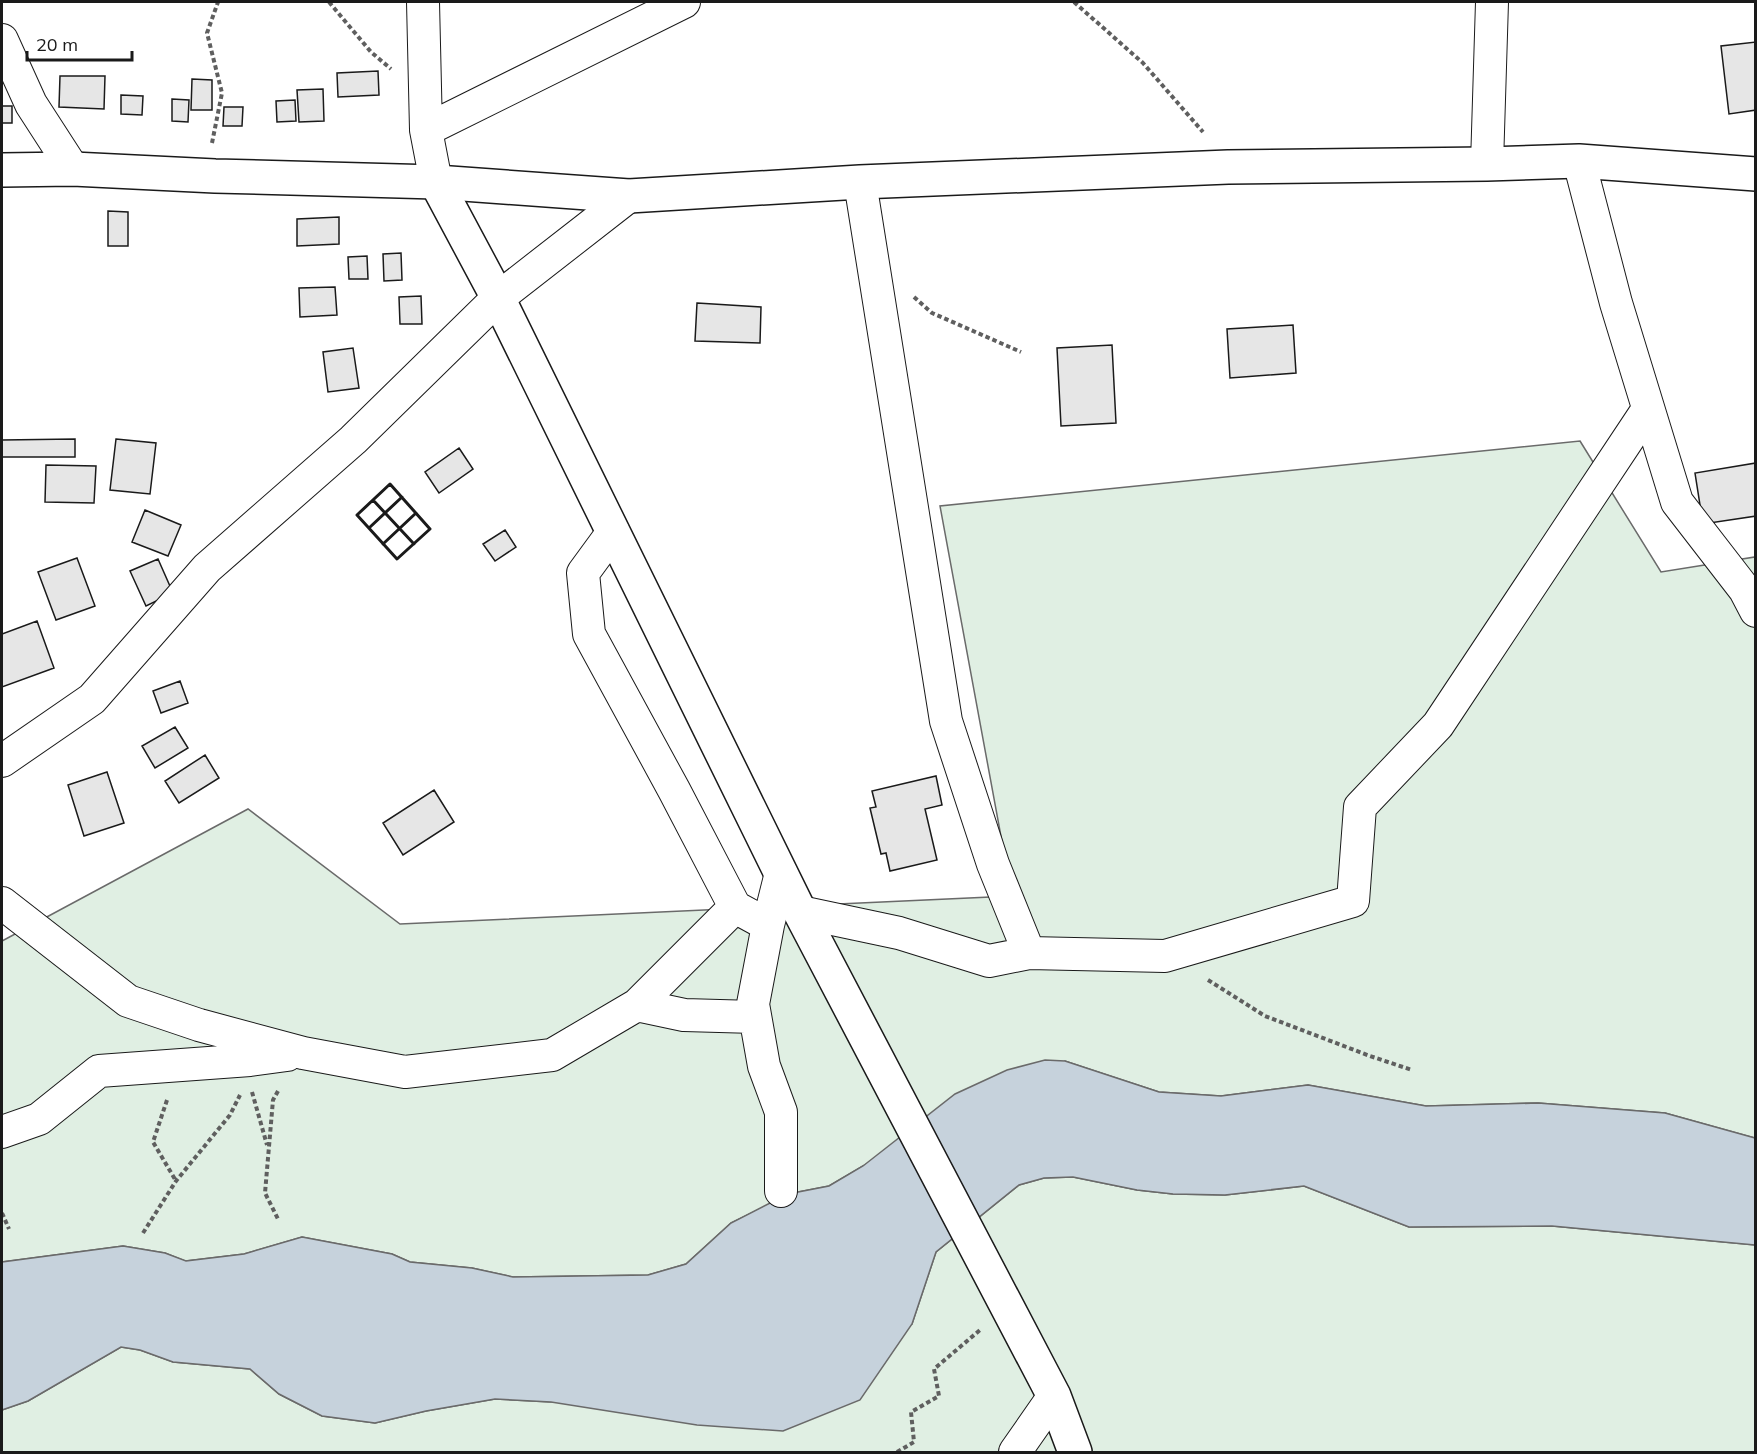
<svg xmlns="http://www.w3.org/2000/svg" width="1757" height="1454" font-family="Mulish,sans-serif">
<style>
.green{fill:#e0efe3;stroke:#6a6a6a;stroke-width:1.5}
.water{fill:#c6d2dc;stroke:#6a6a6a;stroke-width:1.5}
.building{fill:#e6e6e6;stroke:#1a1a1a;stroke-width:1.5}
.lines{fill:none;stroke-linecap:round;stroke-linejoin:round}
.minor-casing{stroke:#1a1a1a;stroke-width:34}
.secondary-casing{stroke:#1a1a1a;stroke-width:36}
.primary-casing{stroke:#1a1a1a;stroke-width:36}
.path{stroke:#5f5f5f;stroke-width:4;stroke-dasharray:4.5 3;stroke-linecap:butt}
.minor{stroke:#fff;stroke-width:32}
.secondary{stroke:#fff;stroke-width:33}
.primary{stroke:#fff;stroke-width:33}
.wall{stroke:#1a1a1a;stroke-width:3}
</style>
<rect width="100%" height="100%" fill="#fff"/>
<!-- green -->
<path class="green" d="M 1580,441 L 1661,572 L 1755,557 L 1755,1138 L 1665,1113 L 1538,1103 L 1426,1106 L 1308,1085 L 1221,1096 L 1159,1092 L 1065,1061 L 863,1166 L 829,1186 L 793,1193 L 731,1223 L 686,1264 L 648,1275 L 513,1277 L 472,1268 L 410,1262 L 392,1254 L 302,1237 L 244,1254 L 185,1261 L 165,1253 L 123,1246 L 2,1262 L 2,941 L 248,809 L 400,924 L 1012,896 L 940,506 Z
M 1073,1177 L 1137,1190 L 1173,1194 L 1225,1195 L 1304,1186 L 1409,1227 L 1552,1226 L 1755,1245 L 1755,1452 L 2,1452 L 2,1410 L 28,1401 L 121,1347 L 140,1350 L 173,1362 L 250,1369 L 279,1394 L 322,1416 L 375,1423 L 426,1411 L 495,1399 L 551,1402 L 912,1324 L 936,1252 L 1019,1185 L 1044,1178 Z"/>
<!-- water -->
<path class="water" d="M 1045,1060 L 1065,1061 L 1159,1092 L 1221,1096 L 1308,1085 L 1426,1106 L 1538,1103 L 1665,1113 L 1755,1138 L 1755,1245 L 1552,1226 L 1409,1227 L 1304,1186 L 1225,1195 L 1173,1194 L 1137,1190 L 1073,1177 L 1044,1178 L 1019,1185 L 936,1252 L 912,1324 L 860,1400 L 783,1431 L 697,1425 L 551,1402 L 495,1399 L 426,1411 L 375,1423 L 322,1416 L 279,1394 L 250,1369 L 173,1362 L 140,1350 L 121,1347 L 28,1401 L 2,1410 L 2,1262 L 123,1246 L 165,1253 L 186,1261 L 244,1254 L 302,1237 L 392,1254 L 410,1262 L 472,1268 L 513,1277 L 648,1275 L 686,1264 L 731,1223 L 776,1200 L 793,1193 L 829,1186 L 863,1166 L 955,1094 L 1007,1070 Z"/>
<!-- building -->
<path class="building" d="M 1756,42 L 1756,110 L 1729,114 L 1721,46 Z
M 378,71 L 379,95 L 338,97 L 337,73 Z
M 60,76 L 105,76 L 104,109 L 59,107 Z
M 192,79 L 212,80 L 212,110 L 191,110 Z
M 323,89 L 324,121 L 299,122 L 297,90 Z
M 121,95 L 143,96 L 142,115 L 121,114 Z
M 172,99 L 189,100 L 188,122 L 172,121 Z
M 295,100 L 296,121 L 277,122 L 276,101 Z
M 2,106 L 12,106 L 12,123 L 2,123 Z
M 224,107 L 243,107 L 242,126 L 223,126 Z
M 108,211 L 128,212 L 128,246 L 108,246 Z
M 339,217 L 339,244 L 297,246 L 297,219 Z
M 401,253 L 402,280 L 384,281 L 383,254 Z
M 367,256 L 368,279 L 349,279 L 348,257 Z
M 335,287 L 337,315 L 300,317 L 299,288 Z
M 421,296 L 422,324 L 400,324 L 399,297 Z
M 697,303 L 761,307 L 760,343 L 695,341 Z
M 1293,325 L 1296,373 L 1230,378 L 1227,329 Z
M 1112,345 L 1116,423 L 1061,426 L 1057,348 Z
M 353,348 L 359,388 L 328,392 L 323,352 Z
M 75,439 L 75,457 L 2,457 L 2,440 Z
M 116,439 L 156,443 L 150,494 L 110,490 Z
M 459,448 L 473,469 L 439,493 L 425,472 Z
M 1756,463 L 1756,516 L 1703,524 L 1695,473 Z
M 46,465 L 96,466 L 94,503 L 45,502 Z
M 145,510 L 181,525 L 168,556 L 132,542 Z
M 505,530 L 516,547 L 495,561 L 483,544 Z
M 77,558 L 95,606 L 56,620 L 38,572 Z
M 158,559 L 173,593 L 146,606 L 130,571 Z
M 37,621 L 54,668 L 2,687 L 2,634 Z
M 180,681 L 188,703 L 161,713 L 153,691 Z
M 175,727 L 188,748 L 155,768 L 142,746 Z
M 205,755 L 219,778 L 179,803 L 165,781 Z
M 107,772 L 124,823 L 84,836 L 68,785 Z
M 936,776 L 942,805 L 925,809 L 937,860 L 890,871 L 886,853 L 881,854 L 870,808 L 876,807 L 872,791 Z
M 434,790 L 454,822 L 403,855 L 383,823 Z"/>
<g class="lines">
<!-- minor casing -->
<g class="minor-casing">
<path id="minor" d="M 423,2 L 426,130 L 436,182
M 2,40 L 31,104 L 73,169
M 426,130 L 684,2
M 1579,161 L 1616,303 L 1677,502 L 1745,590 L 1756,611
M 1487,164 L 1492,2
M 860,182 L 946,721 L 993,864 L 1029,953
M 613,532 L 583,573 L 589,634 L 674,790 L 735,907 L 768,925
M 2,761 L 92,699 L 207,568 L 353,440 L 498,298 L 629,196
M 781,873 L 768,925 L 753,1004 L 764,1066 L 781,1112 L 781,1191
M 2,903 L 128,1001 L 199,1025 L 303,1053 L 405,1072 L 552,1055 L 637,1005 L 735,907
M 800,912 L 899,933 L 989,961 L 1029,953 L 1165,956 L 1353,901 L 1360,807 L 1438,725 L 1648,409
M 637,1005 L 684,1015 L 755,1017
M 2,1132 L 39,1119 L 99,1071 L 250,1060 L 287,1055
M 1015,1452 L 1054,1396"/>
</g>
<!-- secondary casing -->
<g class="secondary-casing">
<path id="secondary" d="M 436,182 L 498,298 L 800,912 L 1054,1396 L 1075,1452"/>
</g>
<!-- primary casing -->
<g class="primary-casing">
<path id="primary" d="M 2,170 L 73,169 L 215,176 L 436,182 L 629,196 L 860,182 L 1228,167 L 1487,164 L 1579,161 L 1756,174"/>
</g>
<!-- path -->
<path class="path" d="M 329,2 L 371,52 L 391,69
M 1074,2 L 1143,63 L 1203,132
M 212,143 L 222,93 L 207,33 L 218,2
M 914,297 L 932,313 L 1021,352
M 1208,980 L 1265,1016 L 1370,1056 L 1412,1070
M 278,1091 L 273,1100 L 265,1193 L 278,1219
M 252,1092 L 267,1145
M 167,1100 L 153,1142 L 176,1181
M 2,1213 L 9,1229
M 143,1233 L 176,1181 L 230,1115 L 240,1095
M 897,1452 L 914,1442 L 911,1412 L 939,1396 L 934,1369 L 980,1330"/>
<!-- minor -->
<use href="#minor" class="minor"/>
<!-- secondary -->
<use href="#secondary" class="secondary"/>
<!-- primary -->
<use href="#primary" class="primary"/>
<!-- wall -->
<path class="wall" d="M 390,484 L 430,529 L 397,559 L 357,515 Z
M 373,500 L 414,544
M 369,528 L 402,497
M 383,544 L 416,513"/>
</g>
<!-- border -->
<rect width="1757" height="1454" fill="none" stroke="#1a1a1a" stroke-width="6"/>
<!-- scale -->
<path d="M27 51v9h105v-9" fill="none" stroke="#1a1a1a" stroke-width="3"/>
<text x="36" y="51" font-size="18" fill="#1a1a1a" stroke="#ffffff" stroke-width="4.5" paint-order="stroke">20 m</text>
</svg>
